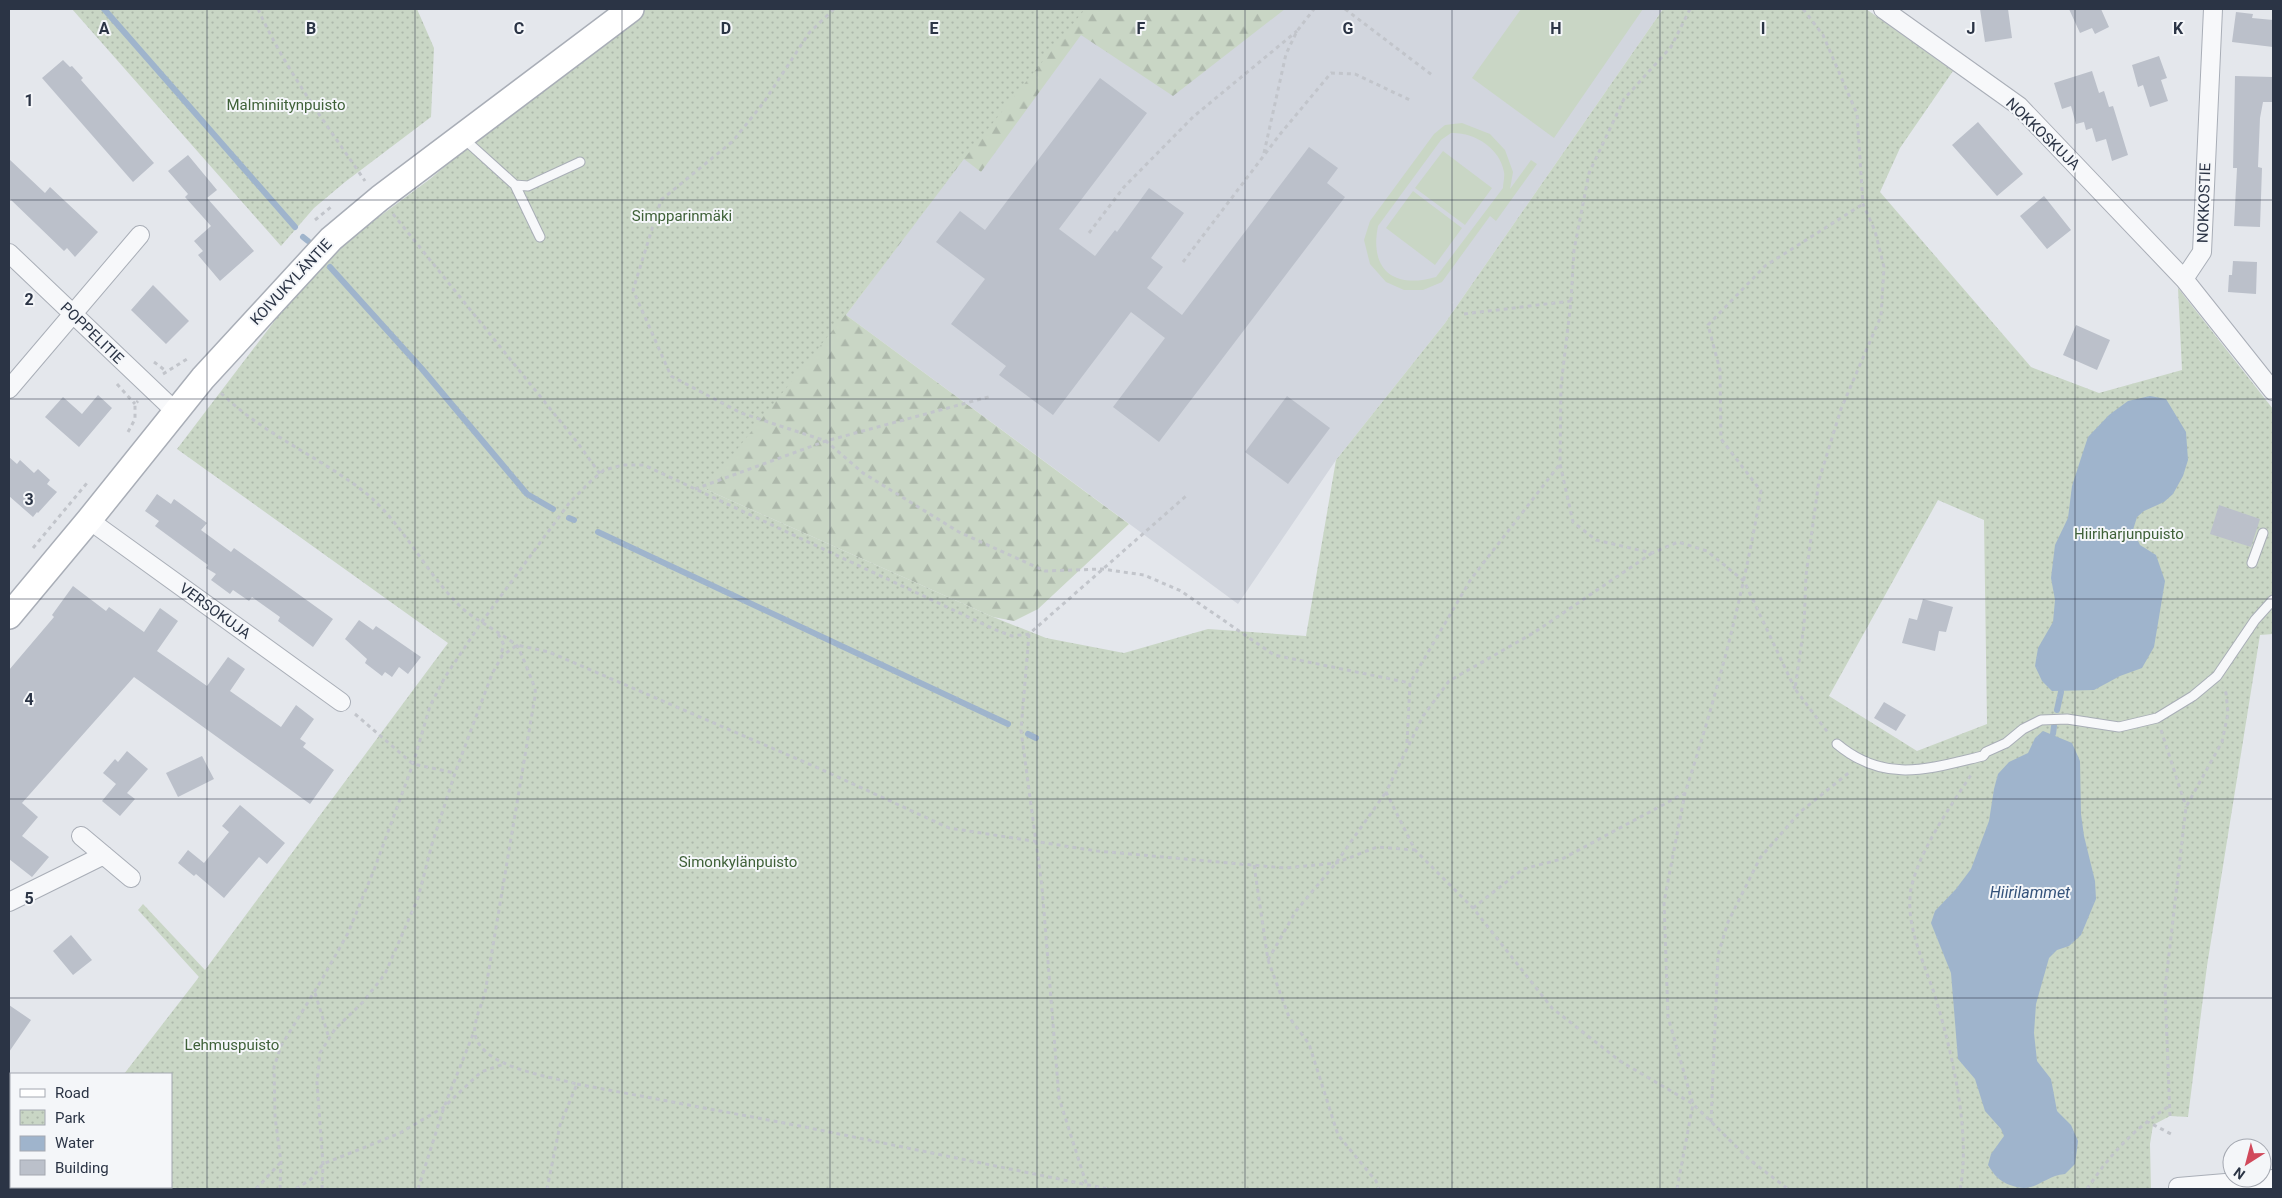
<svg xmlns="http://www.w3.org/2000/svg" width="2282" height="1198" font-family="Roboto,sans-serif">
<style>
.built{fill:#d2d6de}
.grass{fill:#c9d6c5;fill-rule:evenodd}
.forest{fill:url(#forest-firs)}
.park{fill:url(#park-dots);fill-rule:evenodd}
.water{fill:#9fb4cc}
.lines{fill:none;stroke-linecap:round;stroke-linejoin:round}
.stream{stroke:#9fb4cc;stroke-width:6}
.building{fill:#bbc0ca}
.service-casing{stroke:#a9aeb7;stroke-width:11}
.minor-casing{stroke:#a9aeb7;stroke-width:20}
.secondary-casing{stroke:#a9aeb7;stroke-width:28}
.path{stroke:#c2c5cb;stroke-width:3;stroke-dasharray:4 4;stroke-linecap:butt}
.service{stroke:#f7f8fa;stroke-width:9}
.minor{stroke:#f7f8fa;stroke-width:18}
.secondary{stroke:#fff;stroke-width:25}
.grid{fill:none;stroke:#2b3445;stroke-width:1;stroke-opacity:0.55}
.labels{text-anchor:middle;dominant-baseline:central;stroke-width:4;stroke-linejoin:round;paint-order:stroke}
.park-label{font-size:15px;fill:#3f6138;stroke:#f4f6f9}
.street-label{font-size:15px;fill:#2b3445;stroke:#f4f6f9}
.water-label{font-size:16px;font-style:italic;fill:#34527a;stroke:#f4f6f9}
.grid-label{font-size:16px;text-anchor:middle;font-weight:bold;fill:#2b3445;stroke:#f4f6f9;stroke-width:4;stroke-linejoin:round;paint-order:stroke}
</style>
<defs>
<pattern id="forest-firs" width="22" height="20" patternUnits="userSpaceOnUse" patternTransform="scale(1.25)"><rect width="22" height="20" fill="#c9d6c5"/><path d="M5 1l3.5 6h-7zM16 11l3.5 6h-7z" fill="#adb8ab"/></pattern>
<pattern id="park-dots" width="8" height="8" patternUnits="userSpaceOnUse" patternTransform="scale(1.25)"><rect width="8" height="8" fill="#c9d6c5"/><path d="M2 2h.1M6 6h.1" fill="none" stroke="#adb8ab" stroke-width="1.8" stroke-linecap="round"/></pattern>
</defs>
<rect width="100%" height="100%" fill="#e4e7ec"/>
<!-- built -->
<path class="built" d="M 1085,9 L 1663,9 L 1445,323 L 1336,460 L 1238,604 L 846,315 L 954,171 Z"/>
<!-- grass -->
<path class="grass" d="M 1521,9 L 1643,9 L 1554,138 L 1472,78 Z
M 1462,123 L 1490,134 L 1505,150 L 1513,172 L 1510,189 L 1531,160 L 1537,164 L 1496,221 L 1490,216 L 1442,282 L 1423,290 L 1404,290 L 1386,282 L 1370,264 L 1364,240 L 1370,221 L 1434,134 L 1445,125 ZM 1451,133 C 1474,132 1500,148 1504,172 C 1505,177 1503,183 1503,188 L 1436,277 C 1395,289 1369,271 1378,226 L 1441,140 Z
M 1443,151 L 1492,188 L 1465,225 L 1415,188 Z
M 1413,191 L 1462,228 L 1435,265 L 1386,228 Z"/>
<!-- forest -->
<path class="forest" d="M 646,9 L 1285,9 L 1173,96 L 1081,35 L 981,172 L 964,159 L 846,315 L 1129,524 L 1038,609 L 1014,621 L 993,617 L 705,489 Z"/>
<!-- park -->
<path class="park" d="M 72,9 L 417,9 L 434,48 L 431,117 L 345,182 L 314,208 L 281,246 Z
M 646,9 L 1085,9 L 954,171 L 845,315 L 705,489 L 993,617 L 1046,638 L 1124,653 L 1208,629 L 1306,636 L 1336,460 L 1445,323 L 1663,9 L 1866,9 L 1953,71 L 1900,148 L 1880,192 L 2031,367 L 2099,393 L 2182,370 L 2178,288 L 2273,409 L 2273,634 L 2260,635 L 2207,966 L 2188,1117 L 2170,1116 L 2153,1125 L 2150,1144 L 2151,1189 L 93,1189 L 92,1187 L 171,1187 L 171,1074 L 124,1074 L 199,977 L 138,910 L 143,904 L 205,970 L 448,643 L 177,449 L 321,260 L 430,179 L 495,124 ZM 1938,500 L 1984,520 L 1987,724 L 1917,751 L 1829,696 Z"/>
<!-- water -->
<path class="water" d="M 2150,396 L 2166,399 L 2186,432 L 2188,460 L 2183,476 L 2173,494 L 2164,502 L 2144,511 L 2137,517 L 2133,530 L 2140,545 L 2156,555 L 2165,581 L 2154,647 L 2142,668 L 2120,676 L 2094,690 L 2052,691 L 2042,681 L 2035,666 L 2038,648 L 2053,622 L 2055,600 L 2051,578 L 2055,545 L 2068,518 L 2072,486 L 2082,455 L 2088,437 L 2109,415 L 2128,401 Z
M 2043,731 L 2072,743 L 2080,761 L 2081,814 L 2084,836 L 2095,881 L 2096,899 L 2081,935 L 2069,946 L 2057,950 L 2049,958 L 2036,1004 L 2034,1033 L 2037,1061 L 2051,1079 L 2057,1111 L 2071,1125 L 2078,1141 L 2075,1164 L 2065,1174 C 2042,1176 2036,1195 2010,1185 C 1999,1181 1994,1175 1988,1165 L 1991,1154 L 2004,1136 L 2001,1129 L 1985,1111 L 1975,1079 L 1958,1059 L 1951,973 L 1931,923 L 1935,911 L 1956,889 L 1971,869 L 1989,821 L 1994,789 L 1998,774 L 2009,762 L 2028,753 L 2035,738 Z"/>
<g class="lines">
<!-- stream -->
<path class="stream" d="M 104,9 L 295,227
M 303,237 L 308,241
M 330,267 L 422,369 L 527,494 L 553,509
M 569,518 L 574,520
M 598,532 L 1008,724
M 2057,710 L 2061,692
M 1028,734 L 1036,738
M 2053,734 L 2054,726"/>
</g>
<!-- building -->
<path class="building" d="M 1980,9 L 2008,9 L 2012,38 L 1985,42 Z
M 2069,9 L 2101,9 L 2109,27 L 2095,34 L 2092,28 L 2080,33 Z
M 2236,12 L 2253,14 L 2252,18 L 2273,20 L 2273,47 L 2232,42 Z
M 2159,56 L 2167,78 L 2161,80 L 2168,101 L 2150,107 L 2143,85 L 2138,87 L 2132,65 Z
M 63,60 L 70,67 L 72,66 L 83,78 L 81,80 L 154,163 L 133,182 L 42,78 Z
M 2092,71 L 2099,93 L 2104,91 L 2109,107 L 2113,106 L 2128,155 L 2112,161 L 2106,139 L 2096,142 L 2092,128 L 2086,130 L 2084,122 L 2076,124 L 2071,106 L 2062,109 L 2054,83 Z
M 2235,76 L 2273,77 L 2273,102 L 2263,102 L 2260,118 L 2258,167 L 2262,168 L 2260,227 L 2234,226 L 2237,168 L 2233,168 Z
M 1100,78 L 1147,113 L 1059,229 L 1095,256 L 1115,230 L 1117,232 L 1149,188 L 1184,213 L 1151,258 L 1163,267 L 1147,288 L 1182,315 L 1309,147 L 1338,168 L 1327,183 L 1345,197 L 1159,442 L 1113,407 L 1165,338 L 1131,312 L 1053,415 L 999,375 L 1006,366 L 951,324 L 985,279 L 936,242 L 960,211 L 985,230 Z
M 1978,122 L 2023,174 L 1997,196 L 1952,145 Z
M 188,155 L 217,190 L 207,198 L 254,251 L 220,281 L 198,255 L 203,251 L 194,241 L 211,226 L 185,197 L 188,194 L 168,171 Z
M 9,159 L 45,193 L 50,187 L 98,232 L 75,257 L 67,248 L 64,251 L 9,198 Z
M 2044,196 L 2071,230 L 2047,249 L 2020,216 Z
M 2233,261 L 2257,262 L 2256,294 L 2228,292 L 2229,275 L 2232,275 Z
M 153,285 L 189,321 L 166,344 L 131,310 Z
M 2076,325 L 2110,340 L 2097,370 L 2063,355 Z
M 98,395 L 112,408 L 79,447 L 45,417 L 63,397 L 82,414 Z
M 1287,396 L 1330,428 L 1288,484 L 1245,452 Z
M 9,457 L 17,464 L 20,460 L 34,473 L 38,469 L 50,480 L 47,484 L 57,492 L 38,513 L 37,512 L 33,517 L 9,496 Z
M 157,494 L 171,504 L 174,499 L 207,523 L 201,530 L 231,552 L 234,548 L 333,619 L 313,647 L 278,621 L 280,617 L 252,597 L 249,601 L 233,590 L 230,594 L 211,580 L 216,574 L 206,568 L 208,565 L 155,526 L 159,521 L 145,511 Z
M 2219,505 L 2260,519 L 2251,547 L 2210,534 Z
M 73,586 L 106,611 L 109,607 L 144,632 L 160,608 L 178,621 L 157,651 L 207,686 L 228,657 L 245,669 L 230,691 L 281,727 L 296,705 L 314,719 L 300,739 L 306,743 L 303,747 L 334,770 L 310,804 L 134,677 L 22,803 L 38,817 L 22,836 L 49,857 L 32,877 L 9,859 L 9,670 L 54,617 L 52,615 Z
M 1923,599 L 1953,607 L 1946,632 L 1939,631 L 1935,651 L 1902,643 L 1909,618 L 1917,620 Z
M 359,620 L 373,630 L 376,626 L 421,657 L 408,674 L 399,667 L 392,677 L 385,672 L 382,676 L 365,663 L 367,659 L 345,639 Z
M 1884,702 L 1906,715 L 1896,731 L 1874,718 Z
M 127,751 L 148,769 L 127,793 L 135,799 L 120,816 L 102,801 L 116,784 L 103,773 L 115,759 L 118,762 Z
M 202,756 L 214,779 L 178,797 L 166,773 Z
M 240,805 L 285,843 L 267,864 L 259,857 L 224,898 L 196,874 L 194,876 L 178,863 L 188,850 L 204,863 L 229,832 L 222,826 Z
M 71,935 L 92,960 L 73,975 L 53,951 Z
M 9,1005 L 31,1020 L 9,1052 Z"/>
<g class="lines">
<!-- service casing -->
<g class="service-casing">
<path id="service" d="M 463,138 L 515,185 L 540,237
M 515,185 L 528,186 L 580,162
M 2252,563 L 2263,533
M 1837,744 C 1885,784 1928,769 1983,756 L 1986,752 L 2006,743 L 2023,729 L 2041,720 L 2067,719 L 2119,727 L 2157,718 L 2193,696 L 2217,676 L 2255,620 L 2273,600"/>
</g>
<!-- minor casing -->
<g class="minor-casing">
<path id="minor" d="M 1883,9 L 2019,106 L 2184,279
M 2213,9 L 2202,252 L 2184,279 L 2273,391
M 9,253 L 176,412
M 9,389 L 140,235
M 89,520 L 341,702
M 81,836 L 131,878
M 9,902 L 104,855
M 2178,1187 L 2273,1179"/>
</g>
<!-- secondary casing -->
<g class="secondary-casing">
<path id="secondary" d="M 9,616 L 89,520 L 203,378 L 331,239 L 380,198 L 631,9"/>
</g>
<!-- path -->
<path class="path" d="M 258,9 C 286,71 327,125 365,181
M 834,9 L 809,33 L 764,102 L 733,141 L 661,200 L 633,290 L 671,376 L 741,413 L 826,441 L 863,473 L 959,532 L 1045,571 L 1102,569 L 1144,575 L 1181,591 L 1274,655 L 1410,683
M 1345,9 L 1432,75
M 1690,9 L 1671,47 L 1624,99 L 1589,173 L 1574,250 L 1571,301 L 1561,386 L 1560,464 L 1573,522 L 1596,540 L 1652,553 L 1678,542 L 1707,551 L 1744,581 L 1795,689
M 1803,9 L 1823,35 L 1857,114 L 1863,204 L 1875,231 L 1884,267 L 1881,316 L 1841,409 L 1819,480 L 1806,575 L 1804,626 L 1795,689 L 1829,734
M 1264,153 L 1286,54 L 1297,31 L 1314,9
M 393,214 L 577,442 L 600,474
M 315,220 L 331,207
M 1089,233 L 1124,187 L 1193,117 L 1297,31
M 1183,262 L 1281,133 L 1331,73 L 1355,74 L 1412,101
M 1464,314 L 1571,301
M 154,362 L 166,371
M 163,374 L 187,359
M 117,384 L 135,404
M 221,393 C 261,432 313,454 358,487 C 402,519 423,571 462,608 C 472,618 513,640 518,647 C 521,653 533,682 535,689 C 536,694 534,702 533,708 L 485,993 C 482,1004 473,1022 475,1034 C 481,1067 548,1076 577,1084 L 560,1125 L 547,1189
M 128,432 L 135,419 L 135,404 L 138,401
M 695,489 L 826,441 L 992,396
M 33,548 L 87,483
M 1652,553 L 1535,632 L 1449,681 L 1423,716 L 1386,792 L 1415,850 L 1473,908 L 1552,1008 L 1620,1061 L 1693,1104 L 1750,1160 L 1788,1189
M 498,634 L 504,645 L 500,656
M 1029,634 L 1021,730 L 1042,887 L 1059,1098 L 1088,1189
M 355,714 L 413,764 L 455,773
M 2161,730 L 2186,807
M 1407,743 L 1410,683 L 1471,579 L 1560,464
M 1254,865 L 1268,960 L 1289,1017 L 1309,1044 L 1338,1135 L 1376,1181 L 1379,1189
M 1473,908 L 1523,869 L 1562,859 L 1685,793 C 1717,694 1744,593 1761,491 L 1721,439 L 1720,370 L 1708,325 L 1765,266 L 1863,204
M 1268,960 L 1296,911 L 1336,863 L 1386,792
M 315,993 L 329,1038
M 577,1084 L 800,1126 L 1108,1189
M 2170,1116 L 2165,989 L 2186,807 L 2222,742 L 2228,713 L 2226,693 L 2223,688
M 2146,1121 L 2173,1135
M 1711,1122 L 1718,955 L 1728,922 L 1760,858 L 1800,812 L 1851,771
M 256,1189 L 281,1162
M 280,1189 L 281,1162 L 275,1117 L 274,1067 L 281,1046 L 321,981 L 348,933 L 374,870 L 413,764 L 430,706 L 445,677 L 481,623 L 570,502 L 591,481 L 604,470 L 623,465 L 644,465 L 996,630 L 1012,636 L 1029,634 L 1186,496
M 296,1189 L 311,1179 L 323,1164 L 400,1133 L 444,1107 L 481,1072 L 504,1064
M 322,1189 L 323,1164 L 317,1083 L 320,1053 L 335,1029 L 363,1002 L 385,974 L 418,898 L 432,844 L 455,773 L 492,674 L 502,656 L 517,645 L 549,652 L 816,767 L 949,828 L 1097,851 L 1285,868 L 1336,863 L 1377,847 L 1415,850
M 418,1189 L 444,1107 L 474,1032
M 1677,1189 L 1693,1104 L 1668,1017 L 1664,902 L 1685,793
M 1960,1189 C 1971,1137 1953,1057 1938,1006 C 1928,969 1904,928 1911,889 C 1919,851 1950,807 1971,775
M 2087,1189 C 2111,1153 2133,1130 2169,1106"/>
<!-- service -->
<use href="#service" class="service"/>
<!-- minor -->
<use href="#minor" class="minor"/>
<!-- secondary -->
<use href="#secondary" class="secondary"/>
</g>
<!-- grid -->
<path class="grid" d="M 207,9 L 207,1189M 415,9 L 415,1189M 622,9 L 622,1189M 830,9 L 830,1189M 1037,9 L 1037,1189M 1245,9 L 1245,1189M 1452,9 L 1452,1189M 1660,9 L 1660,1189M 1867,9 L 1867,1189M 2075,9 L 2075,1189M 9,200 L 2273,200M 9,399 L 2273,399M 9,599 L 2273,599M 9,799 L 2273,799M 9,998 L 2273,998"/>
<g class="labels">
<!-- park labels -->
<g class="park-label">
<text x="286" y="105">Malminiitynpuisto</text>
<text x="682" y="216">Simpparinmäki</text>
<text x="2129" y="534">Hiiriharjunpuisto</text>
<text x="738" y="862">Simonkylänpuisto</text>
<text x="232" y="1045">Lehmuspuisto</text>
</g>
<!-- street labels -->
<g class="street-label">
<text transform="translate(2043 134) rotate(44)">NOKKOSKUJA</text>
<text transform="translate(2204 203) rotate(-88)">NOKKOSTIE</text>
<text transform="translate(291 282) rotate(-47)">KOIVUKYLÄNTIE</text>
<text transform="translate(92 333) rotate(44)">POPPELITIE</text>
<text transform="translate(215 611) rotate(36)">VERSOKUJA</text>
</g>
<!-- water labels -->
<g class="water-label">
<text x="2030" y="892">Hiirilammet</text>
</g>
</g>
<g class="grid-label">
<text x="104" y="34">A</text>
<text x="311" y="34">B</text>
<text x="519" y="34">C</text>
<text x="726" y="34">D</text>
<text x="934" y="34">E</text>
<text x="1141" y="34">F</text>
<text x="1348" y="34">G</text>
<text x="1556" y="34">H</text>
<text x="1763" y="34">I</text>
<text x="1971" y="34">J</text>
<text x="2178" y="34">K</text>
<text x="29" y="106">1</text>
<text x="29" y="305">2</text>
<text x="29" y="505">3</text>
<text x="29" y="705">4</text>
<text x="29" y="904">5</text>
</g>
<!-- border -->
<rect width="2282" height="1198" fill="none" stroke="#2b3445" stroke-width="20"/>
<!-- legend -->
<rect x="10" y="1073" width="162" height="115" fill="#f4f6f9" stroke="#a4a8b1"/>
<rect x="20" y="1089" width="25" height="8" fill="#ffffff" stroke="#a4a8b1"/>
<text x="55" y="1098" font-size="15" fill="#2b3445">Road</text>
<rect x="20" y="1110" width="25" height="15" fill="url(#park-dots)" stroke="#a4a8b1"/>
<text x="55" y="1123" font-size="15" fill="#2b3445">Park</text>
<rect x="20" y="1136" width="25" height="15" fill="#9fb4cc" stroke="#a4a8b1"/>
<text x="55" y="1148" font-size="15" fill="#2b3445">Water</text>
<rect x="20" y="1160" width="25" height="15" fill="#bbc0ca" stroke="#a4a8b1"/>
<text x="55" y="1173" font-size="15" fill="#2b3445">Building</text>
<!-- north arrow -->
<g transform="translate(2247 1163) rotate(216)"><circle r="24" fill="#f4f6f9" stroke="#a4a8b1"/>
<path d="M0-4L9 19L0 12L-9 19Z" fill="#d1495b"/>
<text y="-8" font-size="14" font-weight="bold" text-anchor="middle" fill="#2b3445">N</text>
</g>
</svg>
